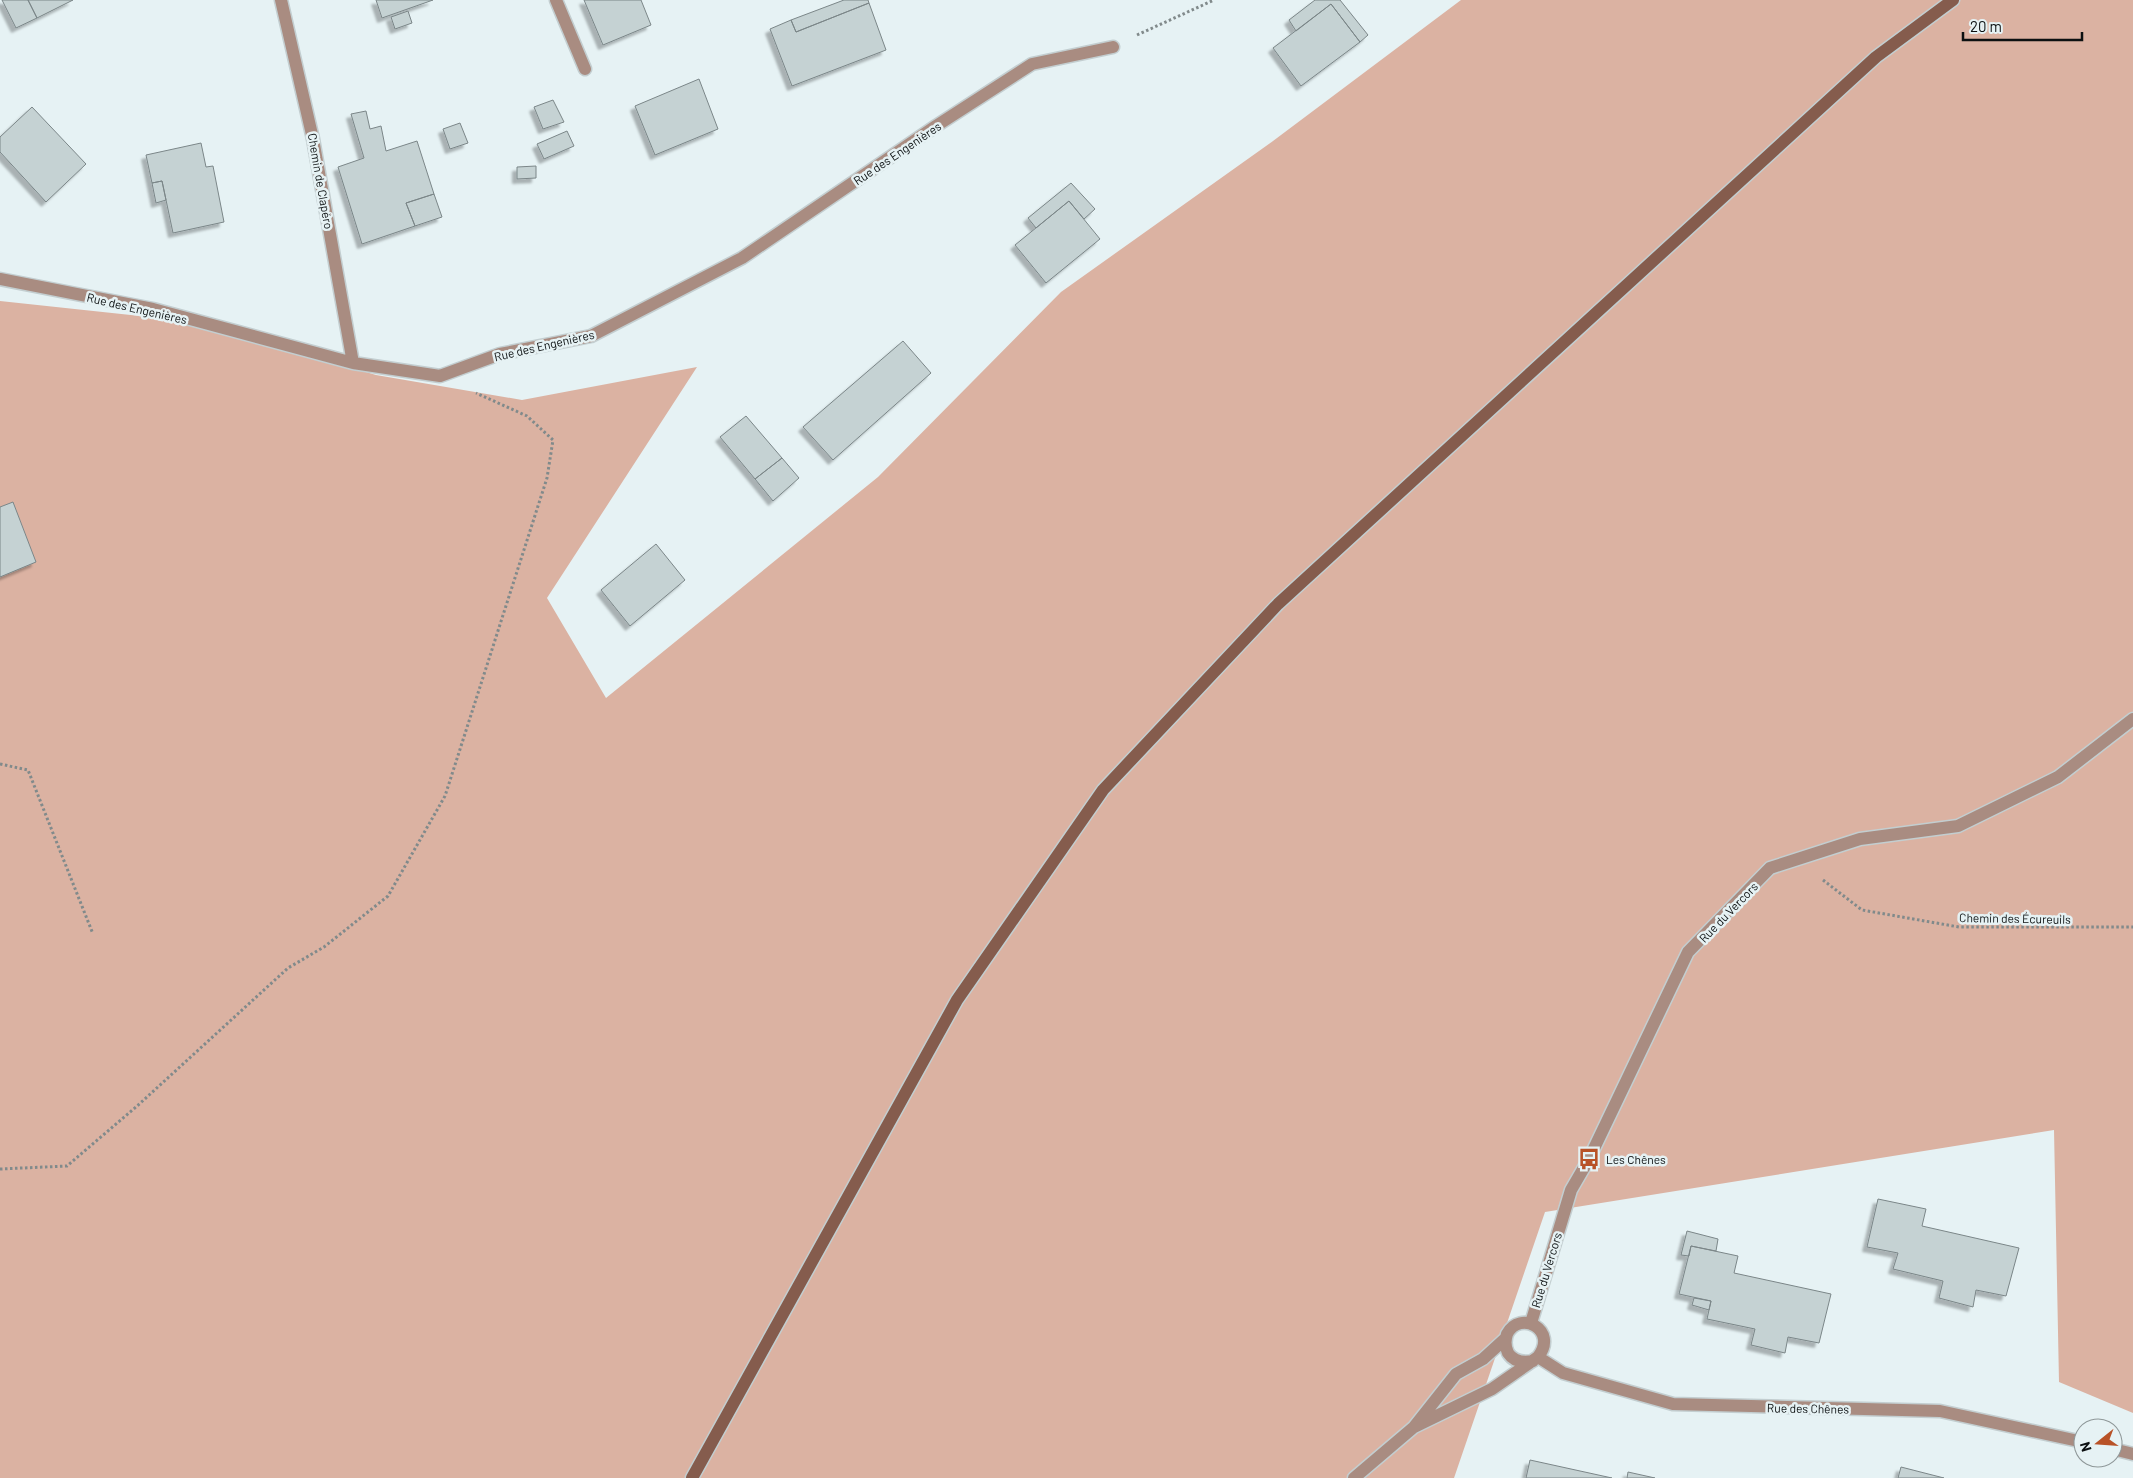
<svg xmlns="http://www.w3.org/2000/svg" width="2133" height="1478" font-family="Barlow,sans-serif">
<style>
.green{fill:#dbb2a2}
.building{fill:#c5d2d3;stroke:#7b8688;filter:url(#shadow)}
.lines{fill:none;stroke-linecap:round;stroke-linejoin:round}
.lane-casing{stroke:#c3ced0;stroke-width:15}
.street-casing{stroke:#c3ced0;stroke-width:15}
.secondary-casing{stroke:#c3ced0;stroke-width:15}
.path{stroke:#818a8b;stroke-width:3;stroke-dasharray:2.5 2.5;stroke-linecap:butt}
.lane{stroke:#a98c81;stroke-width:12}
.street{stroke:#a98c81;stroke-width:12}
.secondary{stroke:#855c4d;stroke-width:12}
.labels{text-anchor:middle;dominant-baseline:central;stroke-width:5;stroke-linejoin:round;paint-order:stroke}
.street-label{font-size:12px;fill:#0c1011;stroke:#e6f2f4}
.poi-label{font-size:12px;fill:#0c1011;stroke:#e6f2f4;text-anchor:start}
</style>
<defs>
<filter id="shadow"><feDropShadow dx="-4.5" dy="4.5" stdDeviation="1" flood-color="#0004"/></filter>
</defs>
<rect width="100%" height="100%" fill="#e6f2f4"/>
<!-- green -->
<path class="green" d="M 1461,0 L 2133,0 L 2133,1413 L 2059,1382 L 2054,1130 L 1545,1212 L 1454,1478 L 0,1478 L 0,301 L 196,322 L 376,375 L 522,400 L 697,367 L 547,598 L 606,698 L 878,477 L 1061,292 L 1273,141 Z"/>
<!-- building -->
<path class="building" d="M 2,0 L 28,0 L 37,18 L 16,28 Z
M 28,0 L 73,0 L 37,18 Z
M 376,0 L 433,0 L 382,18 Z
M 584,0 L 641,0 L 651,25 L 603,45 Z
M 844,0 L 868,0 L 869,3 L 796,32 L 791,20 Z
M 1315,0 L 1340,0 L 1368,35 L 1360,42 L 1331,4 L 1296,31 L 1289,20 Z
M 869,3 L 886,50 L 792,86 L 770,29 L 791,20 L 796,32 Z
M 1331,4 L 1360,42 L 1301,86 L 1273,48 Z
M 408,11 L 412,23 L 395,29 L 391,17 Z
M 699,79 L 718,129 L 655,155 L 635,106 Z
M 553,100 L 564,122 L 543,129 L 534,107 Z
M 32,107 L 86,164 L 46,202 L 0,152 L 0,137 Z
M 366,111 L 370,129 L 381,126 L 386,151 L 417,141 L 434,194 L 406,203 L 415,226 L 362,244 L 338,167 L 364,158 L 351,114 Z
M 460,123 L 468,143 L 450,149 L 443,129 Z
M 567,131 L 574,146 L 544,159 L 537,144 Z
M 201,143 L 206,167 L 213,166 L 224,222 L 173,233 L 162,181 L 152,183 L 146,155 Z
M 536,166 L 536,178 L 517,179 L 517,167 Z
M 162,181 L 166,200 L 156,203 L 152,183 Z
M 1071,183 L 1095,209 L 1084,219 L 1069,201 L 1036,228 L 1028,218 Z
M 434,194 L 442,217 L 415,226 L 406,203 Z
M 1069,201 L 1100,239 L 1046,283 L 1015,245 Z
M 903,341 L 931,373 L 833,460 L 803,427 Z
M 746,416 L 782,458 L 755,479 L 720,437 Z
M 782,458 L 799,478 L 773,501 L 755,479 Z
M 13,502 L 36,562 L 0,577 L 0,507 Z
M 656,544 L 685,580 L 630,626 L 601,590 Z
M 1878,1199 L 1926,1209 L 1922,1226 L 2019,1248 L 2006,1296 L 1976,1290 L 1973,1307 L 1939,1298 L 1943,1281 L 1893,1269 L 1898,1253 L 1867,1247 Z
M 1687,1231 L 1718,1239 L 1716,1251 L 1691,1246 L 1689,1256 L 1681,1255 Z
M 1691,1246 L 1738,1256 L 1734,1273 L 1831,1294 L 1819,1343 L 1788,1337 L 1785,1353 L 1751,1345 L 1755,1329 L 1707,1319 L 1711,1301 L 1679,1294 Z
M 1694,1298 L 1711,1301 L 1709,1310 L 1692,1305 Z
M 1530,1460 L 1612,1478 L 1526,1478 Z
M 1901,1467 L 1944,1478 L 1898,1478 Z
M 1628,1472 L 1655,1478 L 1627,1478 Z"/>
<g class="lines">
<!-- lane casing -->
<g class="lane-casing">
<path id="lane" d="M 556,0 L 585,69"/>
</g>
<!-- street casing -->
<g class="street-casing">
<path id="street" d="M 281,0 L 313,139 L 353,363
M 0,279 L 153,309 L 353,363 L 440,376 L 500,354 L 591,336 L 742,258 L 936,126 L 1032,64 L 1113,47
M 1531,1323 L 1571,1190 L 1589,1159 L 1688,952 L 1770,868 L 1860,839 L 1958,826 L 2058,777 L 2133,719
M 1538,1357 L 1563,1373 L 1673,1404 L 1940,1411 L 2083,1442
M 1414,1427 L 1492,1389 L 1538,1357 C 1559,1330 1520,1309 1507,1334 C 1505,1340 1505,1347 1508,1353 C 1514,1362 1523,1363 1533,1361
M 2113,1449 L 2133,1454
M 1354,1478 L 1414,1427 L 1456,1374 L 1483,1359 L 1506,1338"/>
</g>
<!-- secondary casing -->
<g class="secondary-casing">
<path id="secondary" d="M 692,1478 L 957,1000 L 1103,790 L 1278,604 L 1876,57 L 1953,0"/>
</g>
<!-- path -->
<path class="path" d="M 1137,35 L 1214,0
M 0,764 L 28,770 L 93,934
M 1823,880 L 1862,910 L 1959,927 L 2133,927
M 0,1169 L 67,1166 L 136,1107 L 288,968 L 324,947 L 388,896 L 445,796 L 547,478 L 553,440 L 527,416 L 476,393"/>
<!-- lane -->
<use href="#lane" class="lane"/>
<!-- street -->
<use href="#street" class="street"/>
<!-- secondary -->
<use href="#secondary" class="secondary"/>
</g>
<!-- icons -->
<defs>
<g id="bus-bare" transform="scale(1.725)"><path d="M-5-6H5V4H4V6H2V4H-2V6H-4V4H-5ZM-3.5-4V0h7V-4ZM-3.5 1.2v1.5H-2V1.2ZM2 1.2v1.5H3.5V1.2Z" fill="#b85227" stroke="#e6f2f4" stroke-width="2.5" paint-order="stroke"/></g>
</defs>
<g fill-rule="evenodd">
<use href="#bus-bare" x="1589" y="1159"/>
</g>
<g class="labels">
<!-- street labels -->
<g class="street-label">
<text transform="translate(897 153) rotate(-34)">Rue des Engenières</text>
<text transform="translate(321 181) rotate(80)">Chemin de Clapéro</text>
<text transform="translate(137 308) rotate(13)">Rue des Engenières</text>
<text transform="translate(544 345) rotate(-13)">Rue des Engenières</text>
<text transform="translate(1728 912) rotate(-46)">Rue du Vercors</text>
<text transform="translate(2015 918) rotate(1)">Chemin des Écureuils</text>
<text transform="translate(1546 1270) rotate(-73)">Rue du Vercors</text>
<text transform="translate(1808 1408) rotate(1)">Rue des Chênes</text>
</g>
<!-- poi labels -->
<g class="poi-label">
<text x="1606" y="1159">Les Chênes</text>
</g>
</g>
<!-- north arrow -->
<g transform="translate(2098 1443) rotate(253)"><circle r="24" fill="#e6f2f4" stroke="#8f9899"/>
<path d="M0-4L9 19L0 12L-9 19Z" fill="#b85227"/>
<text y="-8" font-size="14" font-weight="bold" text-anchor="middle" fill="#0c1011">N</text>
</g>
<!-- scale -->
<path d="M1963 32v8h119v-8" fill="none" stroke="#0c1011" stroke-width="2.5"/>
<text x="1970" y="32" font-size="15" fill="#0c1011" stroke="#e6f2f4" stroke-width="4" paint-order="stroke">20 m</text>
</svg>
